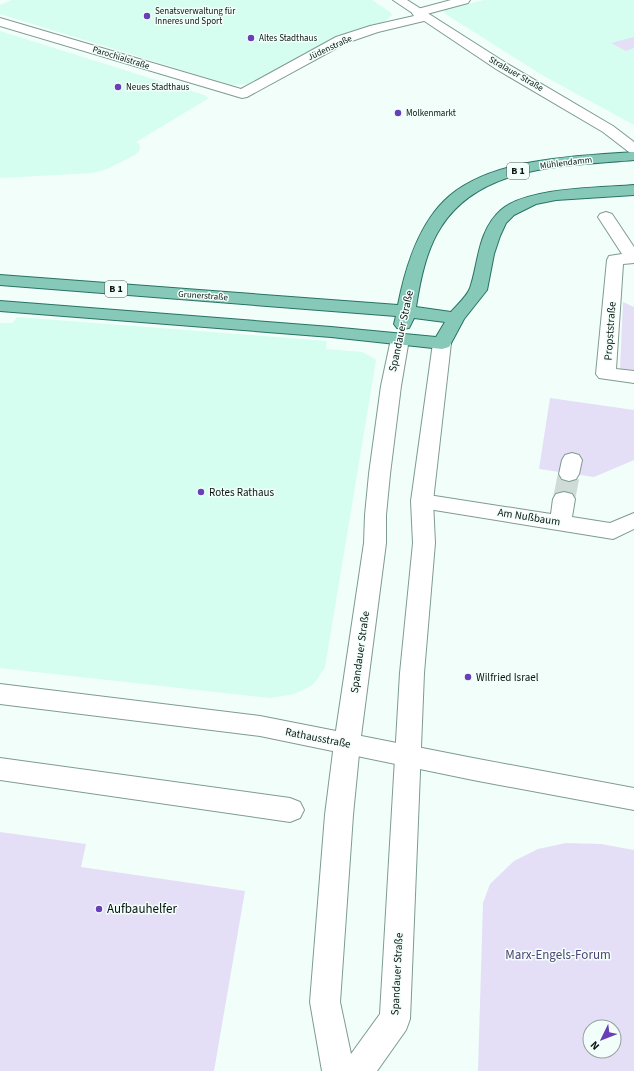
<svg xmlns="http://www.w3.org/2000/svg" width="634" height="1071" font-family="'Source Sans 3',sans-serif">
<style>
.built{fill:#d5fdf0}
.green{fill:#e4dff6;fill-rule:evenodd}
.lines{fill:none;stroke-linecap:round;stroke-linejoin:round}
.pedestrian-tunnel{stroke:#cfdbd7;stroke-width:22;stroke-dasharray:22 11;stroke-linecap:butt}
.pedestrian-casing{stroke:#7e9b91;stroke-width:2}
.minor-casing{stroke:#7e9b91;stroke-width:2}
.secondary-casing{stroke:#7e9b91;stroke-width:2}
.primary-casing{stroke:#277361;stroke-width:2}
.pedestrian{fill:#fff;fill-rule:evenodd}
.minor{fill:#fff;fill-rule:evenodd}
.secondary{fill:#fff;fill-rule:evenodd}
.primary{fill:#87c9b9;fill-rule:evenodd}
.poi-dot{fill:#683fb7;stroke:#f2fefa;stroke-width:1.5}
.labels{text-anchor:middle;dominant-baseline:central;stroke-width:3;stroke-linejoin:round;paint-order:stroke}
.far-poi-label{font-size:9px;fill:#0a1512;stroke:#f2fefa;text-anchor:start}
.far-street-label{font-size:9px;fill:#0a1512;stroke:#f2fefa}
.shield{fill:#f2fefa;stroke:#505b58;stroke-width:1}
.shield-label{font-size:10px;font-weight:bold;fill:#0a1512}
.street-label{font-size:11px;fill:#0a1512;stroke:#f2fefa}
.poi-label{font-size:11px;fill:#0a1512;stroke:#f2fefa;text-anchor:start}
.near-poi-label{font-size:13px;fill:#0a1512;stroke:#f2fefa;text-anchor:start}
.near-park-label{font-size:13px;fill:#504475;stroke:#f2fefa}
</style>
<rect width="100%" height="100%" fill="#f2fefa"/>
<!-- built -->
<path class="built" d="M 12,0 L 372,0 L 390,12 L 392,15 L 384,22 L 336,39 L 304,53 L 255,82 L 247,84 L 231,85 L 0,14 L 0,5 Z
M 484,0 L 634,0 L 634,125 L 542,75 L 447,15 L 444,12 L 447,8 L 461,4 L 464,5 Z
M 0,31 L 204,95 L 209,98 L 136,142 L 139,144 L 140,147 L 139,151 L 135,155 L 107,169 L 92,173 L 0,178 Z
M 17,317 L 327,341 L 326,349 L 362,352 L 370,356 L 376,360 L 325,667 L 316,681 L 311,686 L 294,694 L 270,698 L 0,668 L 0,323 L 13,323 Z"/>
<!-- green -->
<path class="green" d="M 634,37 L 634,48 L 626,51 L 611,43 Z
M 623,302 L 634,307 L 634,370 L 620,369 Z
M 550,398 L 634,410 L 634,460 L 594,477 L 539,469 Z
M 0,832 L 86,844 L 81,867 L 245,891 L 214,1071 L 0,1071 Z
M 566,843 L 601,844 L 634,850 L 634,1071 L 478,1071 L 483,903 L 490,884 L 514,861 L 538,849 ZM 590,1027 L 614,1027 L 614,1051 L 590,1051 Z"/>
<g class="lines">
<!-- pedestrian-tunnel -->
<path class="pedestrian-tunnel" d="M 564,499 L 569,474"/>
<!-- pedestrian casing -->
<g class="pedestrian-casing">
<path id="pedestrian" d="M 606,212 L 612,214 L 634,247 L 634,263 L 623,264 L 616,369 L 634,371 L 634,383 L 599,378 L 596,374 L 607,260 L 609,256 L 622,254 L 598,217 L 600,214 Z
M 572,453 L 579,455 L 582,460 L 579,474 L 576,479 L 569,481 L 562,479 L 559,474 L 562,460 L 565,455 Z
M 564,492 L 572,494 L 575,499 L 572,517 L 610,523 L 634,513 L 634,529 L 613,539 L 422,508 L 414,506 L 411,501 L 414,496 L 422,494 L 551,514 L 553,499 L 556,494 Z
M 0,758 L 290,798 L 300,802 L 304,810 L 300,818 L 290,822 L 0,780 Z"/>
</g>
<!-- minor casing -->
<g class="minor-casing">
<path id="minor" d="M 451,0 L 470,0 L 468,3 L 427,14 L 430,17 L 428,20 L 378,32 L 346,43 L 247,97 L 242,98 L 0,26 L 0,18 L 241,89 L 336,37 L 370,26 L 414,16 L 412,13 L 414,10 Z
M 0,684 L 260,716 L 473,758 L 634,788 L 634,810 L 473,780 L 260,736 L 0,704 Z"/>
</g>
<!-- secondary casing -->
<g class="secondary-casing">
<path id="secondary" d="M 393,0 L 407,0 L 506,63 L 613,126 L 634,142 L 634,153 L 629,152 L 603,132 L 496,69 Z
M 400,333 L 406,335 L 409,339 L 401,386 L 390,474 L 386,515 L 386,543 L 360,744 L 353,815 L 340,1002 L 351,1054 L 380,1014 L 400,673 L 413,543 L 411,501 L 433,343 L 435,339 L 442,337 L 449,339 L 451,343 L 433,501 L 435,543 L 424,673 L 410,1019 L 406,1030 L 377,1071 L 322,1071 L 310,1002 L 325,815 L 334,744 L 364,543 L 365,515 L 369,474 L 381,386 L 391,339 L 394,335 Z"/>
</g>
<!-- primary casing -->
<g class="primary-casing">
<path id="primary" d="M 634,152 L 634,160 C 568,166 481,164 441,227 C 426,250 420,281 416,307 L 451,312 C 457,305 467,296 470,288 C 476,271 477,252 484,235 C 488,225 493,217 501,210 C 527,187 599,188 634,185 L 634,195 L 556,200 L 536,204 L 514,215 L 506,223 L 500,236 L 494,254 L 487,290 L 464,319 L 449,347 L 442,349 L 331,337 L 0,311 L 0,301 L 331,327 L 436,337 L 445,322 L 414,318 L 409,328 L 403,329 L 397,328 L 394,324 L 396,316 L 0,285 L 0,275 L 398,305 C 405,269 417,228 444,201 C 487,158 576,156 634,152 Z"/>
</g>
<!-- pedestrian -->
<use href="#pedestrian" class="pedestrian"/>
<!-- minor -->
<use href="#minor" class="minor"/>
<!-- secondary -->
<use href="#secondary" class="secondary"/>
<!-- primary -->
<use href="#primary" class="primary"/>
</g>
<!-- markers -->
<g class="poi-dot">
<circle cx="147" cy="16" r="4"/>
<circle cx="251" cy="38" r="4"/>
<circle cx="118" cy="87" r="4"/>
<circle cx="398" cy="113" r="4"/>
<circle cx="201" cy="492" r="4"/>
<circle cx="468" cy="677" r="4"/>
<circle cx="99" cy="909" r="4"/>
</g>
<g class="labels">
<!-- far-poi labels -->
<g class="far-poi-label">
<text x="155" y="11">Senatsverwaltung für<tspan x="155" dy="10">Inneres und Sport</tspan></text>
<text x="259" y="38">Altes Stadthaus</text>
<text x="126" y="87">Neues Stadthaus</text>
<text x="406" y="113">Molkenmarkt</text>
</g>
<!-- far-street labels -->
<g class="far-street-label">
<text transform="translate(330 48) rotate(-25)">Jüdenstraße</text>
<text transform="translate(121 58) rotate(17)">Parochialstraße</text>
<text transform="translate(516 74) rotate(30)">Stralauer Straße</text>
<text transform="translate(566 163) rotate(-7)">Mühlendamm</text>
<text transform="translate(203 296) rotate(4)">Grunerstraße</text>
</g>
<!-- shield labels -->
<g class="shield">
<rect x="507" y="163" width="22" height="16" rx="3"/>
<rect x="105" y="281" width="22" height="16" rx="3"/>
</g>
<g class="shield-label">
<text x="518" y="171">B 1</text>
<text x="116" y="289">B 1</text>
</g>
<!-- street labels -->
<g class="street-label">
<text transform="translate(401 331) rotate(-78)">Spandauer Straße</text>
<text transform="translate(610 331) rotate(-86)">Propststraße</text>
<text transform="translate(529 517) rotate(9)">Am Nußbaum</text>
<text transform="translate(360 652) rotate(-82)">Spandauer Straße</text>
<text transform="translate(318 738) rotate(11)">Rathausstraße</text>
<text transform="translate(397 974) rotate(-87)">Spandauer Straße</text>
</g>
<!-- poi labels -->
<g class="poi-label">
<text x="209" y="492">Rotes Rathaus</text>
<text x="476" y="677">Wilfried Israel</text>
</g>
<!-- near-poi labels -->
<g class="near-poi-label">
<text x="107" y="909">Aufbauhelfer</text>
</g>
<!-- near-park labels -->
<g class="near-park-label">
<text x="558" y="955">Marx-Engels-Forum</text>
</g>
</g>
<!-- north arrow -->
<g transform="translate(602 1039) rotate(227)"><circle r="19" fill="#f2fefa" stroke="#95a19d"/>
<path d="M0-3L7 15L0 10L-7 15Z" fill="#683fb7"/>
<text y="-6" font-size="11" font-weight="bold" text-anchor="middle" fill="#0a1512">N</text>
</g>
</svg>
